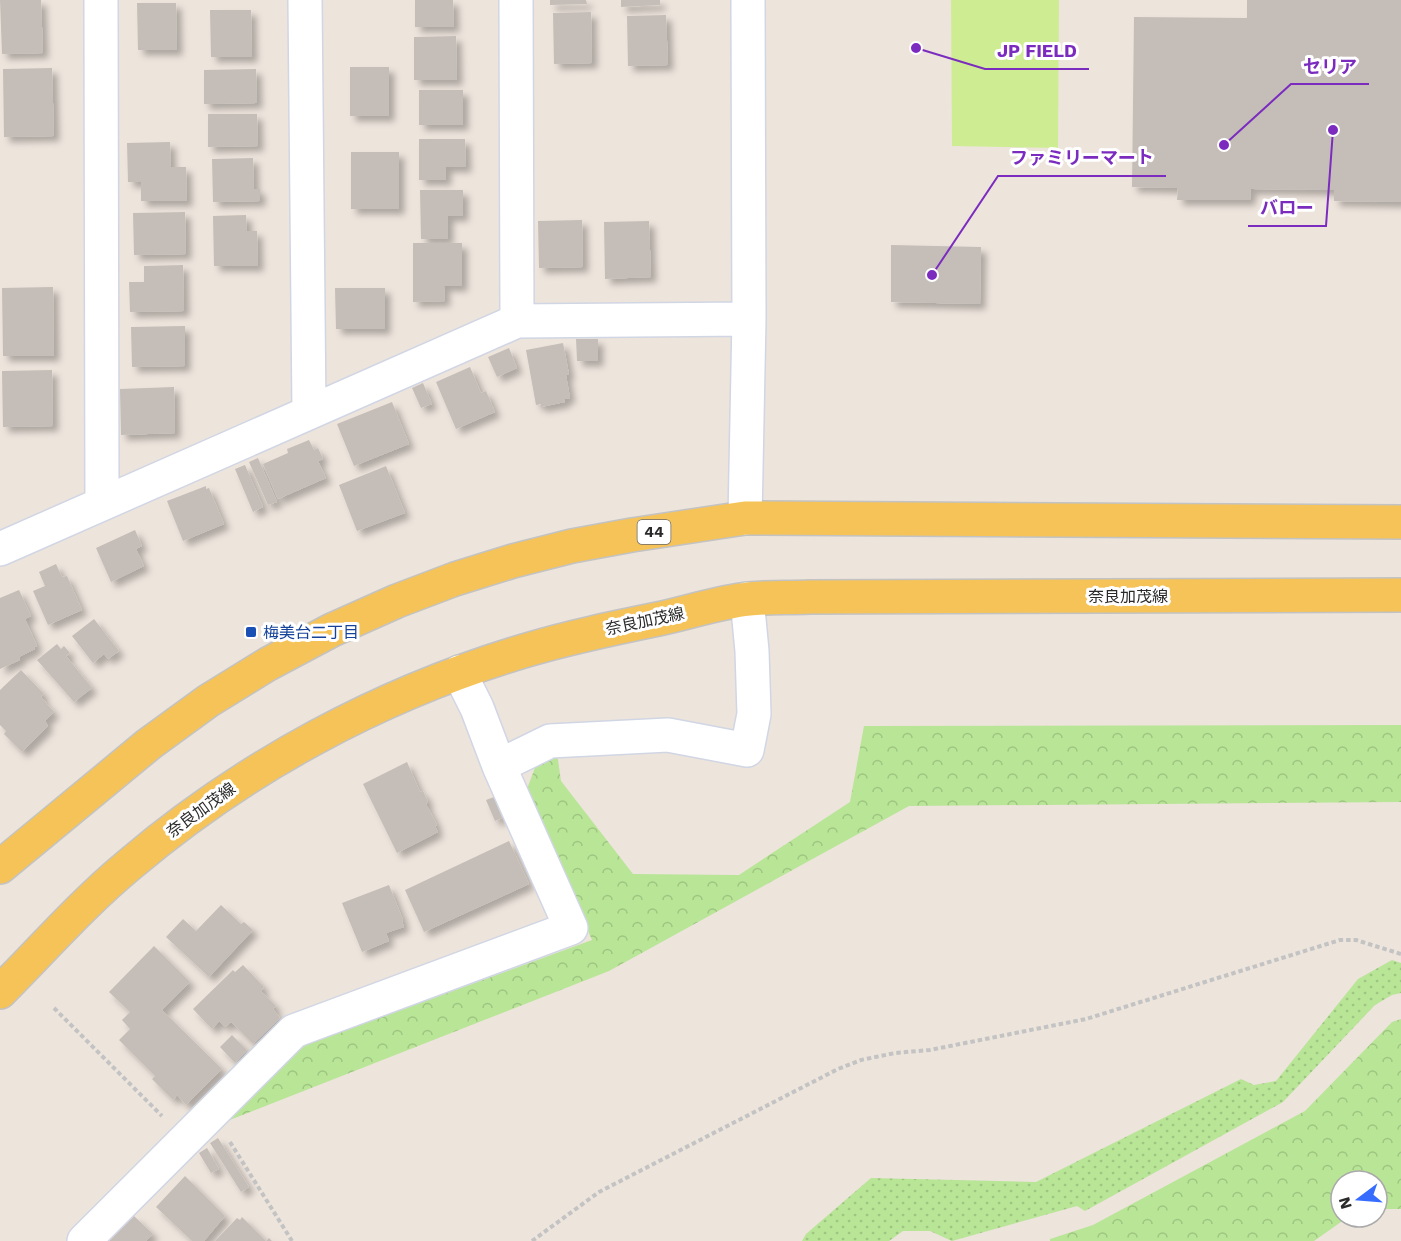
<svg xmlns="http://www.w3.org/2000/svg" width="1401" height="1241" font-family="'Work Sans','Noto Sans JP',sans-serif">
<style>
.green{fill:url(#green-dots)}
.forest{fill:url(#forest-crowns)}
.pitch{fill:#ceed92}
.building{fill:#c5beb8;filter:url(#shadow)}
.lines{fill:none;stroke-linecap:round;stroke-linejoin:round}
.minor-casing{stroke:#d1d6e4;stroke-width:36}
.major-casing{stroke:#c3c3c3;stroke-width:36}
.path{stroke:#c3c3c3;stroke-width:4;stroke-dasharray:4.5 3;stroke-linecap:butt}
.minor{stroke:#fff;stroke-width:33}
.major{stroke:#f5c358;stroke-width:33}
.transit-dot{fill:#1a4fb4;stroke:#fff;stroke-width:2}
.labels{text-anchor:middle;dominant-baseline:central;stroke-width:6;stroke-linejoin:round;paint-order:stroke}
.shield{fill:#fff;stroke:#6a6a6a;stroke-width:1.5}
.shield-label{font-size:15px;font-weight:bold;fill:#2a2a2a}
.street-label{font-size:16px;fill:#2a2a2a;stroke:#fff}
.transit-label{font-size:16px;fill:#164399;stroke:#fff;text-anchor:start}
.leader{fill:none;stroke:#7b2cbf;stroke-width:2}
.callout-dot{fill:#7b2cbf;stroke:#fff;stroke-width:2}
.callout-label{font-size:18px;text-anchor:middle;font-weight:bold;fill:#7b2cbf;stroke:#fff;stroke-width:6;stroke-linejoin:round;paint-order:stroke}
</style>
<defs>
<pattern id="green-dots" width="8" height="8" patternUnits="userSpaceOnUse" patternTransform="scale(1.5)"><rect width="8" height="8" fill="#b8e596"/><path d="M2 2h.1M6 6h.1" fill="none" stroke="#9ec581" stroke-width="1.8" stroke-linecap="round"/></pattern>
<pattern id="forest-crowns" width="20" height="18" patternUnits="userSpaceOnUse" patternTransform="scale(1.5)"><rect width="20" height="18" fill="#b8e596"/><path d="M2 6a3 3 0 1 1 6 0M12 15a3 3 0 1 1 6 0" fill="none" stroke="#9ec581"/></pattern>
<filter id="shadow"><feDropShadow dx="5.5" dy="5.5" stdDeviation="3" flood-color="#0004"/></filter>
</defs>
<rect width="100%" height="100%" fill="#ede4dc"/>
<!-- green -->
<path class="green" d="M 1392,960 L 1401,963 L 1401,993 L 1392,995 L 1375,1005 L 1283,1102 L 1085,1211 L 1077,1206 L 952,1241 L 930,1231 L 903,1231 L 889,1241 L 802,1241 L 806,1234 L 871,1178 L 1036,1182 L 1241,1079 L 1254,1085 L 1276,1081 L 1358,979 Z"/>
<!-- forest -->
<path class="forest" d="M 1401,725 L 1401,802 L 909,806 L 609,971 L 222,1123 L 289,1056 L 308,1044 L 592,940 L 527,789 L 536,765 L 557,753 L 561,781 L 633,874 L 739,875 L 850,802 L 864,726 Z
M 1401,1019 L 1401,1209 L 1377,1209 L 1377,1181 L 1341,1181 L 1341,1217 L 1348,1217 L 1314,1241 L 1050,1241 L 1050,1239 L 1093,1225 L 1305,1111 L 1392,1022 Z"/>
<!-- pitch -->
<path class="pitch" d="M 951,0 L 1059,0 L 1058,148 L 952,146 Z"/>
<!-- building -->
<path class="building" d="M 0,0 L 41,0 L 43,53 L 2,54 Z
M 415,0 L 453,0 L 454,27 L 415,27 Z
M 550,0 L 586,0 L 587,4 L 550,5 Z
M 621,0 L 660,0 L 660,5 L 621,7 Z
M 1247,0 L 1401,0 L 1401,202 L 1334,201 L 1334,190 L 1251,189 L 1250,200 L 1177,200 L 1178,188 L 1132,187 L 1134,17 L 1247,18 Z
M 137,3 L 176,3 L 177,50 L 138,50 Z
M 210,10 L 251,10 L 252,57 L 211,57 Z
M 591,12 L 592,63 L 554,64 L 553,13 Z
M 666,15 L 668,65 L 628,66 L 627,16 Z
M 456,36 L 457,80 L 414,80 L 414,37 Z
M 350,67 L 389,67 L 389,116 L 350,116 Z
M 52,68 L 54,136 L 4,137 L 3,69 Z
M 256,69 L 257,103 L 204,104 L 204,70 Z
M 419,90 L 463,90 L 463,125 L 419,125 Z
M 208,114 L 257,114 L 258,146 L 208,147 Z
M 419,139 L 465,139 L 466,167 L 446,167 L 446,180 L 419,180 Z
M 170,142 L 171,167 L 186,167 L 187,201 L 141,201 L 141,182 L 128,182 L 127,143 Z
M 351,152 L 399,152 L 399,209 L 351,209 Z
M 253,158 L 254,189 L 260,189 L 260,201 L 213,202 L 212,159 Z
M 420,190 L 463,190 L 463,216 L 448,216 L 448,239 L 421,239 Z
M 185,212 L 186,254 L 134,255 L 133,213 Z
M 246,215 L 247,231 L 257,231 L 258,266 L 214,266 L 213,216 Z
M 582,220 L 583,267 L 539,268 L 538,221 Z
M 649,221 L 651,277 L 605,279 L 604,222 Z
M 413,243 L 462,243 L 462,286 L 444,286 L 445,301 L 413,302 Z
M 891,245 L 981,247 L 980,304 L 891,302 Z
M 183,265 L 184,311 L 130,312 L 129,282 L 144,282 L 144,266 Z
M 53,287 L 54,356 L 3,356 L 2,288 Z
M 335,288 L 385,288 L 385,329 L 336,329 Z
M 185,326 L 185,366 L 132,367 L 131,327 Z
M 576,339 L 598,339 L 598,361 L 577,361 Z
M 563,343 L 569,374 L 566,375 L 570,398 L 564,399 L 565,402 L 541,407 L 541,404 L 536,405 L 526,350 Z
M 509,348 L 517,368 L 497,377 L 488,357 Z
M 470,367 L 481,393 L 486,391 L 495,412 L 456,429 L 436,382 Z
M 52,370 L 53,426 L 3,427 L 2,371 Z
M 423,383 L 432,404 L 421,408 L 412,388 Z
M 174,387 L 175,433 L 121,435 L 120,389 Z
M 392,402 L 409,444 L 354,466 L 337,424 Z
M 309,440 L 314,450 L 318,448 L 323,459 L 318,461 L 326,478 L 278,499 L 263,464 L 288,453 L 287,449 Z
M 258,458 L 277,502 L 268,505 L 249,462 Z
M 245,465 L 263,507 L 253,512 L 235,469 Z
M 386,466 L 405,513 L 357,531 L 339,485 Z
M 206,486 L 206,489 L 209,488 L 224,524 L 183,541 L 167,501 Z
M 135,530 L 142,546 L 136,549 L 144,566 L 111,582 L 96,548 Z
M 56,564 L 62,577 L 67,576 L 82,610 L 48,625 L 33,591 L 45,586 L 39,572 Z
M 19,590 L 31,616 L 25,619 L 37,646 L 34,647 L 35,649 L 19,657 L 20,660 L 0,669 L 0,598 Z
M 94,619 L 119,651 L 108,659 L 104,654 L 93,663 L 72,636 Z
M 57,644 L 61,649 L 64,646 L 70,653 L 66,656 L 92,688 L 74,702 L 37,660 Z
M 21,670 L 44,694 L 41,697 L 54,712 L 45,721 L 48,726 L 22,752 L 4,734 L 6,731 L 0,725 L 0,690 Z
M 407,762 L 420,792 L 423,791 L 428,802 L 426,804 L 437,825 L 435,826 L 438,832 L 397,853 L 363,784 Z
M 494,797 L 502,818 L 495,821 L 486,800 Z
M 509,841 L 529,884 L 424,932 L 405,890 Z
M 389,885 L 403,920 L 402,921 L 404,927 L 386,933 L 389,941 L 362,952 L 342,903 Z
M 221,905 L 241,924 L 244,922 L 253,930 L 209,977 L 166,937 L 183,919 L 196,931 Z
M 154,946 L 190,982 L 162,1010 L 222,1069 L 186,1105 L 177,1095 L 173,1100 L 152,1079 L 155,1076 L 119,1040 L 130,1029 L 122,1020 L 130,1012 L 109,992 Z
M 243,965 L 264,987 L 261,991 L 276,1006 L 273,1009 L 280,1018 L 253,1044 L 231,1022 L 225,1027 L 219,1021 L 212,1029 L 193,1009 L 233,970 L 235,972 Z
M 232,1035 L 247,1050 L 235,1063 L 220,1047 Z
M 218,1138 L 249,1187 L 241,1192 L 210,1143 Z
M 207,1148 L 219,1169 L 211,1173 L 199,1153 Z
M 185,1176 L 225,1216 L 204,1241 L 192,1241 L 156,1207 Z
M 134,1216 L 153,1234 L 146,1241 L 109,1241 Z
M 242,1217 L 266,1241 L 269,1238 L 272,1241 L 215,1241 L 237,1218 L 240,1220 Z"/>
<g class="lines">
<!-- minor casing -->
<g class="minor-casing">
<path id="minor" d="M 101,0 L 102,503
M 305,0 L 309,412
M 516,0 L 517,321
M 745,518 L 749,319 L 748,0
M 0,549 L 517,321 L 749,319
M 499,766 L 550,741 L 668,735 L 747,750 L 754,714 L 752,651 L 747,599
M 84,1241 L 294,1031 L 571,928 L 499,766 L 477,708 L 459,672"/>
</g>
<!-- major casing -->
<g class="major-casing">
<path id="major" d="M 0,867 L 149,744 L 208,701 L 268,664 L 332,630 L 397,601 L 455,579 L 513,561 L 572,546 L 632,535 L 745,518 L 1401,522
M 0,992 C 43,949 82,904 129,865 C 244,767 382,693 527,650 C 570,637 614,628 658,619 C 688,613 718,602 749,599 C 768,597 789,598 809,597 L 1401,595"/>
</g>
<!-- path -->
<path class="path" d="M 54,1008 L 162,1116
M 230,1142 L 292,1241
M 532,1241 L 599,1192 L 838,1069 L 861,1060 L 895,1053 L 930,1050 L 1086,1019 L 1340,940 L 1356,940 L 1401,954"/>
<!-- minor -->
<use href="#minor" class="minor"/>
<!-- major -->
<use href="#major" class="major"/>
</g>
<!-- markers -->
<rect class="transit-dot" x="245" y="626" width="12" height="12" rx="3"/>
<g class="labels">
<!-- shield labels -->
<rect class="shield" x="637.5" y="520" width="33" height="24" rx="4.5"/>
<g class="shield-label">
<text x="654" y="532">44</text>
</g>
<!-- street labels -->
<g class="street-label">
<text x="1128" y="596">奈良加茂線</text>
<text transform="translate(645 621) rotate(-12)">奈良加茂線</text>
<text transform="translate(201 810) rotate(-36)">奈良加茂線</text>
</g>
<!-- transit labels -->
<g class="transit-label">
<text x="263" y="632">梅美台二丁目</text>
</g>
</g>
<!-- callouts -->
<path class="leader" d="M916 48L985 69H1089M1224 145L1291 84H1369M932 275L998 176H1166M1333 130L1326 226H1248"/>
<g class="callout-dot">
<circle cx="916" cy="48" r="6"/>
<circle cx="1224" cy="145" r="6"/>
<circle cx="932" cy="275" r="6"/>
<circle cx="1333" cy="130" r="6"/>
</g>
<g class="callout-label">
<text x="1037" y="57">JP FIELD</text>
<text x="1330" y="73">セリア</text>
<text x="1082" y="164">ファミリーマート</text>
<text x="1287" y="214">バロー</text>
</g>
<!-- north arrow -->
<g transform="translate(1359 1199) rotate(254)"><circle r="28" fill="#ffffff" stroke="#aaaaaa" stroke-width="1.5"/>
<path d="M0-4.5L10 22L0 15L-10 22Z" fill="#376dff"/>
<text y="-9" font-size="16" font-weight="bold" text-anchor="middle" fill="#2a2a2a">N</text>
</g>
</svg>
